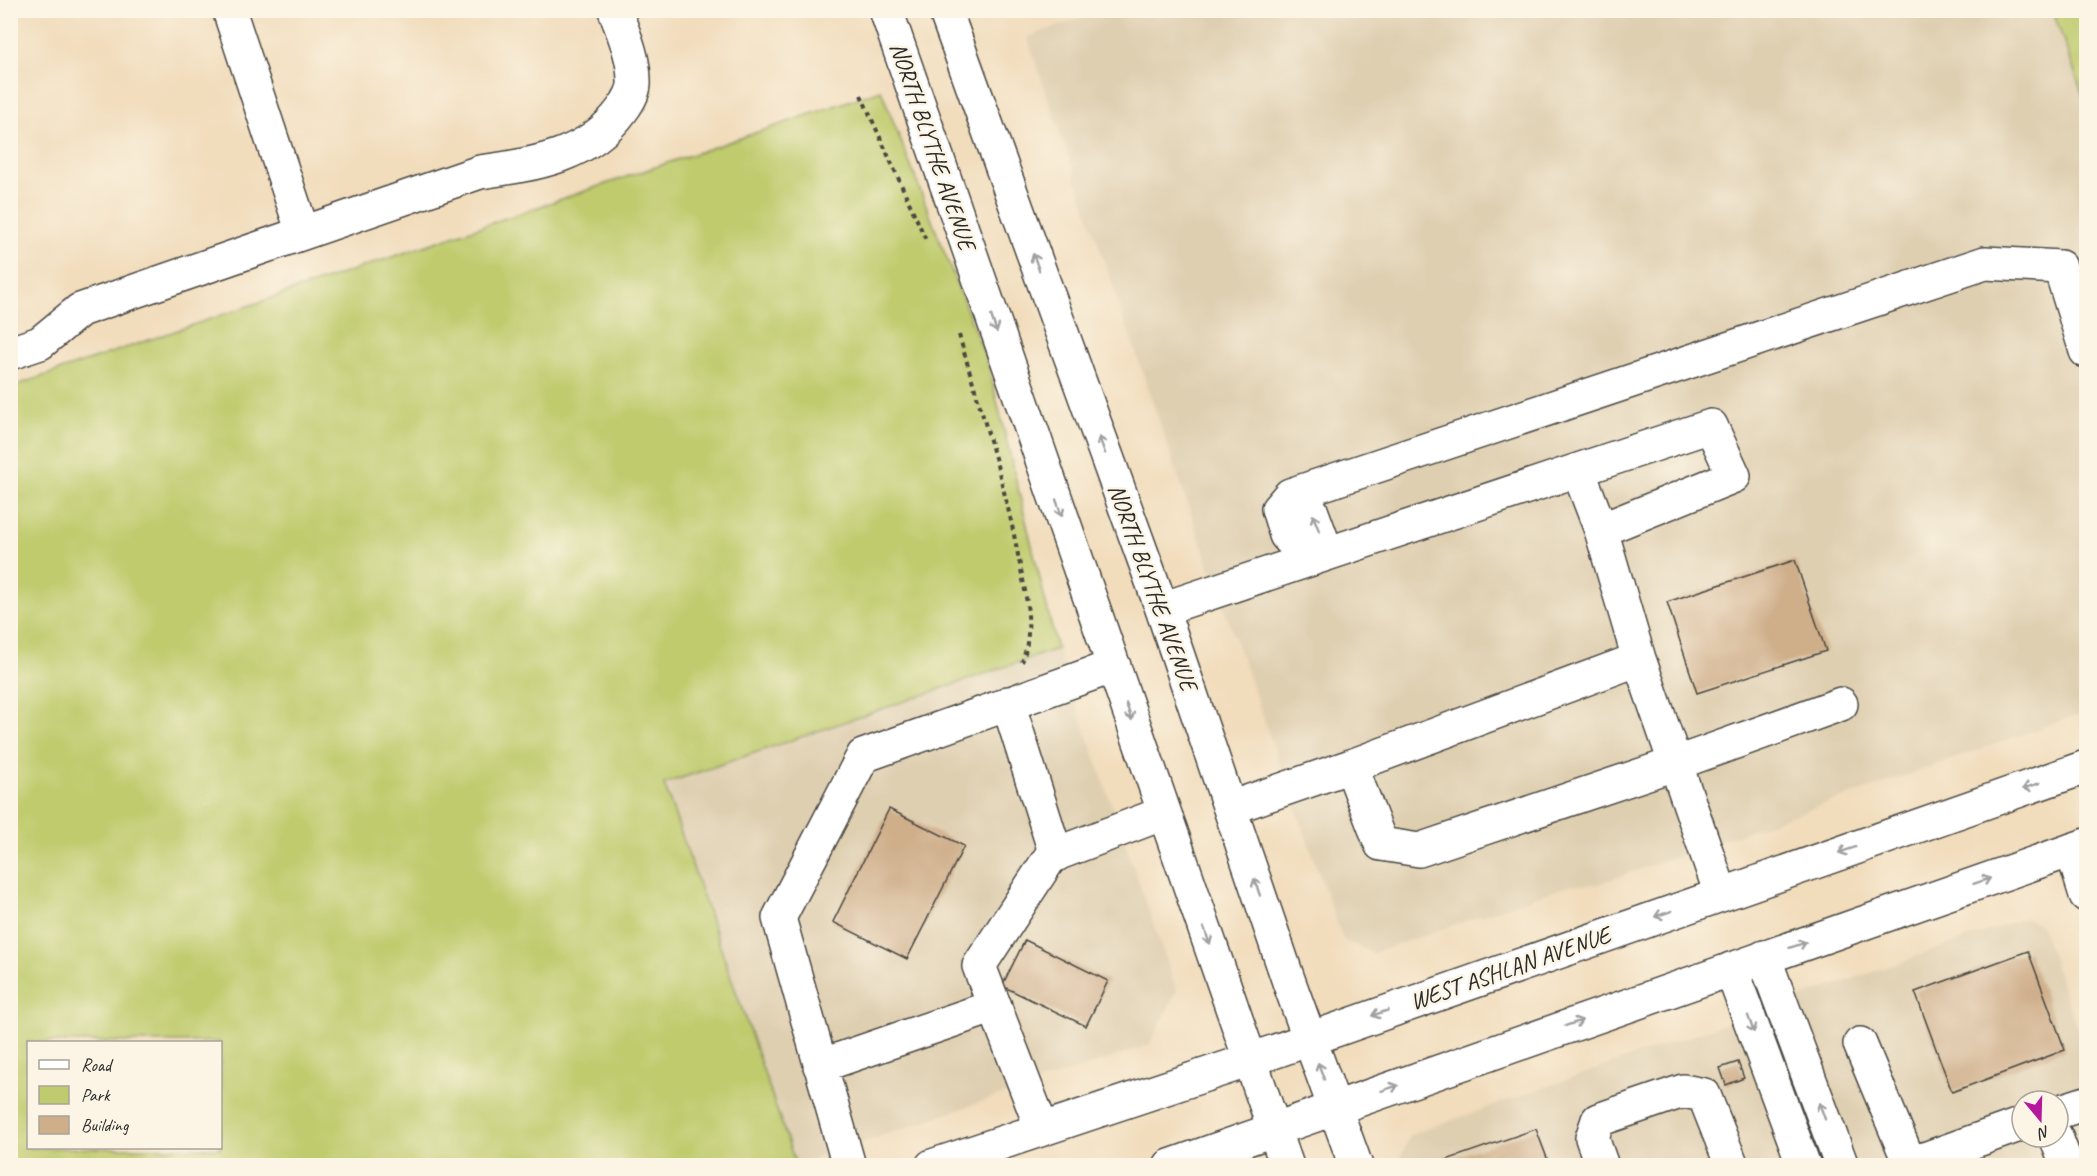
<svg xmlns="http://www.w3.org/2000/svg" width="2097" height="1176" font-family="Caveat,sans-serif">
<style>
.built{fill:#dfcfb1;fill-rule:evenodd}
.green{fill:#bfcb6d;stroke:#757b4c;stroke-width:1.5;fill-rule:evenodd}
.building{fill:#cfae8a}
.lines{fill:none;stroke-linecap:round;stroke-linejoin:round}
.minor-casing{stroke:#494641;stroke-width:36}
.major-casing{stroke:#494641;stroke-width:36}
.path{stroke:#494641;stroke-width:4;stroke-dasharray:4.5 4.5;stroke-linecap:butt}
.minor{stroke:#fff;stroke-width:33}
.major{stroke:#fff;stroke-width:33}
.oneway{stroke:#a0a0a0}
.labels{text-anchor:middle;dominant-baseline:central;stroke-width:5;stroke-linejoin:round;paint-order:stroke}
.street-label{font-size:24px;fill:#2b2b2b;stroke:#fcf5e5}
</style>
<rect width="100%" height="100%" fill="#fcf5e5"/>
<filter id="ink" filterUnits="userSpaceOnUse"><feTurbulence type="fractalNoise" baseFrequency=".0167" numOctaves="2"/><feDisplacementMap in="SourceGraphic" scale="12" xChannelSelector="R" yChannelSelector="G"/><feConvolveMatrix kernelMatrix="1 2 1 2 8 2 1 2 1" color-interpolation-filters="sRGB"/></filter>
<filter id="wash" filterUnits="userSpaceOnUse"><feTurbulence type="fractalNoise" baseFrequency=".008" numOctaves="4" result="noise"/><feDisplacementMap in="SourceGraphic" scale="24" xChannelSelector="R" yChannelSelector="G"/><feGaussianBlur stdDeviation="1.35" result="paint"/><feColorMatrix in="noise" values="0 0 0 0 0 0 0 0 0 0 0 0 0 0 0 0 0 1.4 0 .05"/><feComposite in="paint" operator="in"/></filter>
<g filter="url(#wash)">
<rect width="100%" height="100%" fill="#f1dcbb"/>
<!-- built -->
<path class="built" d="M 1103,10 L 2053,11 L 2086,104 L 2086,712 L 1598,884 L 1570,885 L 1373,953 L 1343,940 L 1210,569 L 1027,37 Z
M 1057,649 L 1177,991 L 1149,1045 L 796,1165 L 664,784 Z
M 2025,918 L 2041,925 L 2086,1054 L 2086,1165 L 1397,1166 L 1410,1135 ZM 2022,1101 L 2058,1101 L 2058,1137 L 2022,1137 Z"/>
<!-- green -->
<path class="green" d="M 2053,11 L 2086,11 L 2086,104 Z
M 881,90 L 988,364 L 1057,649 L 664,784 L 796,1165 L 11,1165 L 11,387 ZM 28,1042 L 220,1042 L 220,1148 L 28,1148 Z"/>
<g id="blocks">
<!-- building -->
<path class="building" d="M 1795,560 L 1826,651 L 1697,693 L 1667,602 Z
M 889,809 L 964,846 L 907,959 L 833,922 Z
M 1025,940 L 1108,981 L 1086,1026 L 1002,986 Z
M 2028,951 L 2065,1050 L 1952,1092 L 1915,992 Z
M 1738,1062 L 1744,1078 L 1726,1085 L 1720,1068 Z
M 1536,1129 L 1550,1166 L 1432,1166 L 1432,1165 Z"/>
</g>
</g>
<g filter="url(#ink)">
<use href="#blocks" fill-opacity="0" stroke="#494641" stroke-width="1.5"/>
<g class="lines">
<!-- minor casing -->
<g class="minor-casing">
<path id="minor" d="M 229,10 L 303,233
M 886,10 L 1287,1166
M 945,10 L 1162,609 L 1289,982 L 1356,1166
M 10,353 L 40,343 L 80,310 L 480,172 C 535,164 588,157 622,110 C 628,102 635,90 634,81 C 634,56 623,33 615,10
M 1578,470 L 1711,426 L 1734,476 L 1601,530
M 1290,495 L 1311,510 L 1321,537 L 1309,560 L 1286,535 L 1278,509 L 1290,495 L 1985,263 L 2060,267 L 2086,351
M 1162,609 L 1578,470 L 1601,530 L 1639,659 L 1721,894
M 1639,659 L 1351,766 L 1381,844 L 1419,850 L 1677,763 L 1841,704
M 1008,703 L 1056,855
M 1230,808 L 1351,766
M 2072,850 L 2086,895
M 1764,957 L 1842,1166
M 1731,969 L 1804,1166
M 1860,1044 L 1910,1164
M 820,1066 L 995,1006
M 2058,1112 L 2086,1103
M 1042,1129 L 979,966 L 1051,856 L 1164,813
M 2056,1137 L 2067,1166
M 849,1166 L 779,918 L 863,756 L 1114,666
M 1602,1166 L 1592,1138 L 1598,1120 L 1683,1091 L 1704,1095 L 1732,1166
M 1905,1166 L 2022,1124"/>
</g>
<!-- major casing -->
<g class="major-casing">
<path id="major" d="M 932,1166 L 1250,1060 L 2086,767
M 1170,1166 L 2086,845"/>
</g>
<!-- path -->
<path class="path" d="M 861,95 L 926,240
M 959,335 C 980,408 1004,480 1018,555 C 1025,591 1035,627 1022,662"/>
<!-- minor -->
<use href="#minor" class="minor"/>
<!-- major -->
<use href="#major" class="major"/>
</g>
<!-- one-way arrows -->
<defs><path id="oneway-shaft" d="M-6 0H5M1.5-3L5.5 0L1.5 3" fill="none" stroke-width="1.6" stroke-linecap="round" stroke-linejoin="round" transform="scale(1.5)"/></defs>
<g class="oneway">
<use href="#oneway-shaft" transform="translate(1036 262) rotate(-110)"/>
<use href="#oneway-shaft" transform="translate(994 324) rotate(71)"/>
<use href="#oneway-shaft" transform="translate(1102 445) rotate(-110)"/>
<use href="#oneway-shaft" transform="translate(1059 508) rotate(71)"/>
<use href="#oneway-shaft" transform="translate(1316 523) rotate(-111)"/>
<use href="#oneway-shaft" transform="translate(1129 712) rotate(71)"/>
<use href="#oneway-shaft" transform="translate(2031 786) rotate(161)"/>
<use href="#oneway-shaft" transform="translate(1847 850) rotate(161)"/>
<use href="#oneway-shaft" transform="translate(1982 881) rotate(-19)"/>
<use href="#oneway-shaft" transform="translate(1257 887) rotate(-109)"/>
<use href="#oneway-shaft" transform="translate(1663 914) rotate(161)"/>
<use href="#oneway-shaft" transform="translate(1207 936) rotate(71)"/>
<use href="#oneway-shaft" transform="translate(1798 945) rotate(-19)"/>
<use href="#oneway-shaft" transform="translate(1380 1013) rotate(161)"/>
<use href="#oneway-shaft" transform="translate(1574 1023) rotate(-19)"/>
<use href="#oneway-shaft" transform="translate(1751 1024) rotate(70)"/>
<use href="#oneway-shaft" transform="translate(1321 1071) rotate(-110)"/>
<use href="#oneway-shaft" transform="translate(1390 1088) rotate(-19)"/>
<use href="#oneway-shaft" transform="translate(1822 1111) rotate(-110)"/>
</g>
</g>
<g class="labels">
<!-- street labels -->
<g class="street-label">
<text transform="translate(933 146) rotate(71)">NORTH BLYTHE AVENUE</text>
<text transform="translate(1153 587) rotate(70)">NORTH BLYTHE AVENUE</text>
<text transform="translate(1510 968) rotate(-19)">WEST ASHLAN AVENUE</text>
</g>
</g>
<!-- margin -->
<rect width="2097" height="1176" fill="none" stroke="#fcf5e5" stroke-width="36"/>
<!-- legend -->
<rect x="27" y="1041" width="195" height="108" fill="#fcf5e5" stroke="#a8a49b" stroke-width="1.5"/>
<rect x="39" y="1060" width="30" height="9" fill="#ffffff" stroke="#a8a49b" stroke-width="1.5"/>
<text x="81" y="1071" font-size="18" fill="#2b2b2b">Road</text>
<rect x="39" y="1086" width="30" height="18" fill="#bfcb6d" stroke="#a8a49b" stroke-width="1.5"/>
<text x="81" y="1101" font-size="18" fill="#2b2b2b">Park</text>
<rect x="39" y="1116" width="30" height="18" fill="#cfae8a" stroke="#a8a49b" stroke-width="1.5"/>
<text x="81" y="1131" font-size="18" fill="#2b2b2b">Building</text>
<!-- north arrow -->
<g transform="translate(2040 1119) rotate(161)"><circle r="28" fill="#fcf5e5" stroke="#a8a49b" stroke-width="1.5"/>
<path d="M0-4.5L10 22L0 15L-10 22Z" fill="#b5179e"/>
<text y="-9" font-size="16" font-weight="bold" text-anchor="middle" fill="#2b2b2b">N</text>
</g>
</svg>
